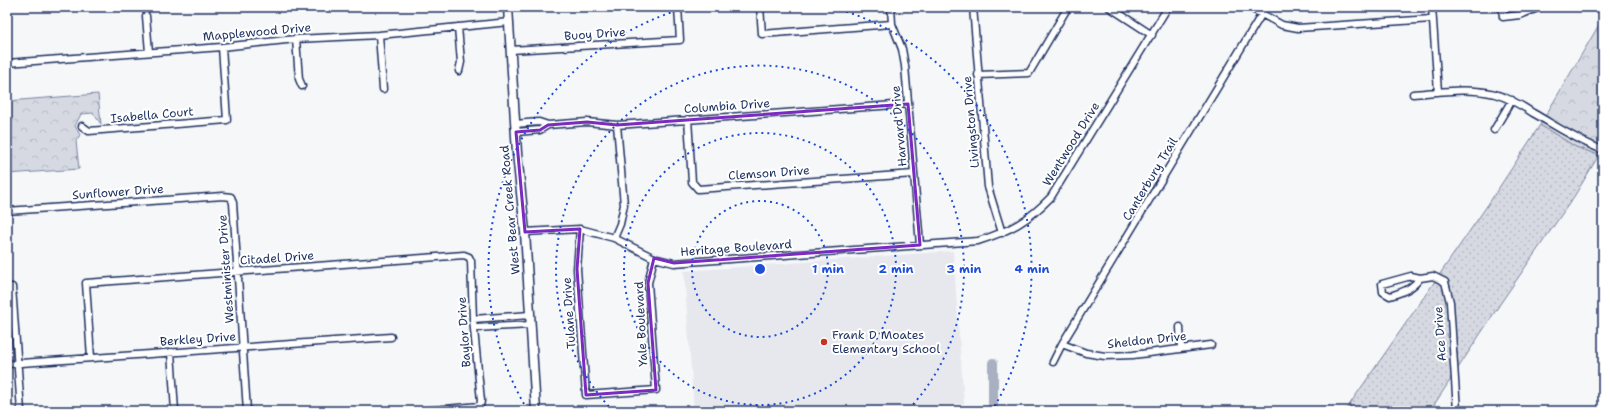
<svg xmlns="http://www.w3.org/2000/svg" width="1610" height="418" font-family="'Shantell Sans',sans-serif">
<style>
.built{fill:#e6e8ee}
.grass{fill:url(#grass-dots);stroke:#7884a0}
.forest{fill:url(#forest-crowns);stroke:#7884a0}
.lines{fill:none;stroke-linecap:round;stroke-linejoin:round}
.river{stroke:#a9b0c1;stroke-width:10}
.minor-casing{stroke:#1b2f5e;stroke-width:9}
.major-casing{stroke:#1b2f5e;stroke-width:11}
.minor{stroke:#fff;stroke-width:6}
.major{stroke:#fff;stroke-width:8}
.marked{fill:none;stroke:#7b2cbf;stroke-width:3;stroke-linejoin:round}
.ring{fill:none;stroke:#1d4ed8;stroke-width:2;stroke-dasharray:2 4}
.poi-dot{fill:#c8321e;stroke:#fff;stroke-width:1.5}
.labels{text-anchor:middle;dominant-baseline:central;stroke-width:4;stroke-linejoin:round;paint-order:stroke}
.street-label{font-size:12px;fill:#1b2f5e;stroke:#fff}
.poi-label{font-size:12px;fill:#1b2f5e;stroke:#fff;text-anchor:start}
.centre{fill:#1d4ed8;stroke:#fff;stroke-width:2}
.ring-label{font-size:12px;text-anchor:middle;font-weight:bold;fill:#1d4ed8;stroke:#fff;stroke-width:4;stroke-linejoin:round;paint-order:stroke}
</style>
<defs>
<pattern id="grass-dots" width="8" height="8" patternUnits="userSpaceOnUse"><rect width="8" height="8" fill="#d6d9e2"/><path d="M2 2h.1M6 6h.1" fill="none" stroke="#b7bbc4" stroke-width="1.8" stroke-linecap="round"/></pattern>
<pattern id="forest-crowns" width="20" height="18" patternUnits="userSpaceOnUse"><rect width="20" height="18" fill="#d6d9e2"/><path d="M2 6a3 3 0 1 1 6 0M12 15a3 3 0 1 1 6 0" fill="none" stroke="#b7bbc4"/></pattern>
</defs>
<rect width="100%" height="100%" fill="#f6f7f9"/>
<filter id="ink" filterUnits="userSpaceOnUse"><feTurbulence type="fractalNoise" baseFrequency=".025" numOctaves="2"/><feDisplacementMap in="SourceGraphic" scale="8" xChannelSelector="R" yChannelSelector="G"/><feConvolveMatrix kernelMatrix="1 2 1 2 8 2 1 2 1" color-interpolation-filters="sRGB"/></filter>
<g filter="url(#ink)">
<!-- built -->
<path class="built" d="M 953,251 L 964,404 L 867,411 L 694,411 L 684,271 Z"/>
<!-- grass -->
<path class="grass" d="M 1540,125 L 1576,147 L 1599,155 L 1575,195 L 1500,304 L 1430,411 L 1345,411 L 1489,203 Z"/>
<!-- forest -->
<path class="forest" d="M 1603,18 L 1603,148 L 1599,155 L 1576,147 L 1540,125 Z
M 98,94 L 101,124 L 93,113 L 81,114 L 75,126 L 80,135 L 76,141 L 79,169 L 7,174 L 7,101 Z"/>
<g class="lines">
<!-- river -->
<path class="river" d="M 993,411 L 993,363"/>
<!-- minor casing -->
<g class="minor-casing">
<path id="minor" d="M 760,7 L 762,34 L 892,24
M 891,7 L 892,24 L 902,49 L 905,66 L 920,245
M 973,7 L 988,187 L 1002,233
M 1109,7 L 1152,35
M 1249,7 L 1282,25 L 1298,28 L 1432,19
M 1432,7 L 1438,92
M 1502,7 L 1503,17 L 1520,15 L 1540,7
M 146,16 L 149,52
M 458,27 L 461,62 L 459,71
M 379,35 L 383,89
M 296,39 L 299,79 L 302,86
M 511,50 L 680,40 L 678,7
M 7,63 L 222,47 L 296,39 L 379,35 L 509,22
M 978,75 L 1029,73 L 1068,7
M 1413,94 C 1439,92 1469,87 1495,94 C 1509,98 1521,105 1533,113 C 1556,126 1578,141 1603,150
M 688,119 L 692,182 L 698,189 L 914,174
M 515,124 L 539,122 L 548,125 L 587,122 L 617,125 L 908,104
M 82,126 L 89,131 L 227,120 L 222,47
M 1494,130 L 1512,100
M 516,132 L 540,130 L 548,125
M 7,211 L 223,196 L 231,197 L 233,203 L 247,411
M 580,229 L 577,269 L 586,395 L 656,390 L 648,283 L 654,258
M 525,232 L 580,229 L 614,238 L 654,258 L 674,263 L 978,241 C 1010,231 1028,221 1051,197 L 1168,7
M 614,238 L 620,224 L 624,205 L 617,125
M 1411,276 L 1420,278 C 1412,289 1403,292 1390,296 L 1383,292 L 1382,284 Z
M 1420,278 L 1433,276 L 1445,282 L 1450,302 L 1457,411
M 7,288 L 12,287 L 21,411
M 473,319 L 530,315
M 1180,327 L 1181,348
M 475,328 L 531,325
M 1062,344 L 1086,353 L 1105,356 L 1133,355 L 1211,345
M 171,352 L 175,411
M 91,358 L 86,283 L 464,255 L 469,257 L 471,261 L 473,319 L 481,401 L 480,406 L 422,411
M 1053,362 L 1062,344 L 1266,7
M 7,364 L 391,337"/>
</g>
<!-- major casing -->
<g class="major-casing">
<path id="major" d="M 508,7 L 517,153 L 525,232 L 536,411"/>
</g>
<!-- minor -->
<use href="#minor" class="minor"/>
<!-- major -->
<use href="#major" class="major"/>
</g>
</g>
<!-- marked area -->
<path class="marked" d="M 908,104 L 920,245 L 674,263 L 654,258 L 648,283 L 656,390 L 586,395 L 577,269 L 580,229 L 525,232 L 516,132 L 540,130 L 548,125 L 587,122 L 617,125 Z"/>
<!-- distance rings -->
<g class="ring">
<circle cx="760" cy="269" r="68"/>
<circle cx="760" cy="269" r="136"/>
<path d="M613 411A204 204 0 1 1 907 411"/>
<path d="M527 409A272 272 0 0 1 685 8M835 8A272 272 0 0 1 993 409"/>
</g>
<!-- markers -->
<circle class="poi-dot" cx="824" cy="342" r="4"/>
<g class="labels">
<!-- street labels -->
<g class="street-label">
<text transform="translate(257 32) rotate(-5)">Mapplewood Drive</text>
<text transform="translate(595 34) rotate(-4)">Buoy Drive</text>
<text transform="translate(727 106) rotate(-4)">Columbia Drive</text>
<text transform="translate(152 115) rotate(-5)">Isabella Court</text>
<text transform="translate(971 122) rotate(-95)">Livingston Drive</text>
<text transform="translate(899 126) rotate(-95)">Harvard Drive</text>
<text transform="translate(1071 144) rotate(-58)">Wentwood Drive</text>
<text transform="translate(769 173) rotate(-4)">Clemson Drive</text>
<text transform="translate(1150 179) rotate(-59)">Canterbury Trail</text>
<text transform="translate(118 192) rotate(-4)">Sunflower Drive</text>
<text transform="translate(510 210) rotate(-95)">West Bear Creek Road</text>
<text transform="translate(736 248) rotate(-4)">Heritage Boulevard</text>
<text transform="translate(277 258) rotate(-4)">Citadel Drive</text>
<text transform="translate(226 269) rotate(-94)">Westminister Drive</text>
<text transform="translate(569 313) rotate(-94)">Tulane Drive</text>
<text transform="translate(641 324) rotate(-93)">Yale Boulevard</text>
<text transform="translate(464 332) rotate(-94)">Baylor Drive</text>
<text transform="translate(1440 334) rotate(-94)">Ace Drive</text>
<text transform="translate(198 339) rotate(-4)">Berkley Drive</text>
<text transform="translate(1147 340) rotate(-6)">Sheldon Drive</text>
</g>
<!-- poi labels -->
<g class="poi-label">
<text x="832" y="335">Frank D Moates<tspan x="832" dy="14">Elementary School</tspan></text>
</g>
</g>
<circle cx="760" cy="269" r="6" class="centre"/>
<g class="ring-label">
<text x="828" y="273">1 min</text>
<text x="896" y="273">2 min</text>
<text x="964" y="273">3 min</text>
<text x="1032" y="273">4 min</text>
</g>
<!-- margin -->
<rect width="1610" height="418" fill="none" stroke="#fff" stroke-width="24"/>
<rect x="12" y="12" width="1586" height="394" fill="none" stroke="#1b2f5e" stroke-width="1.5" filter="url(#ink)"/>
</svg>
